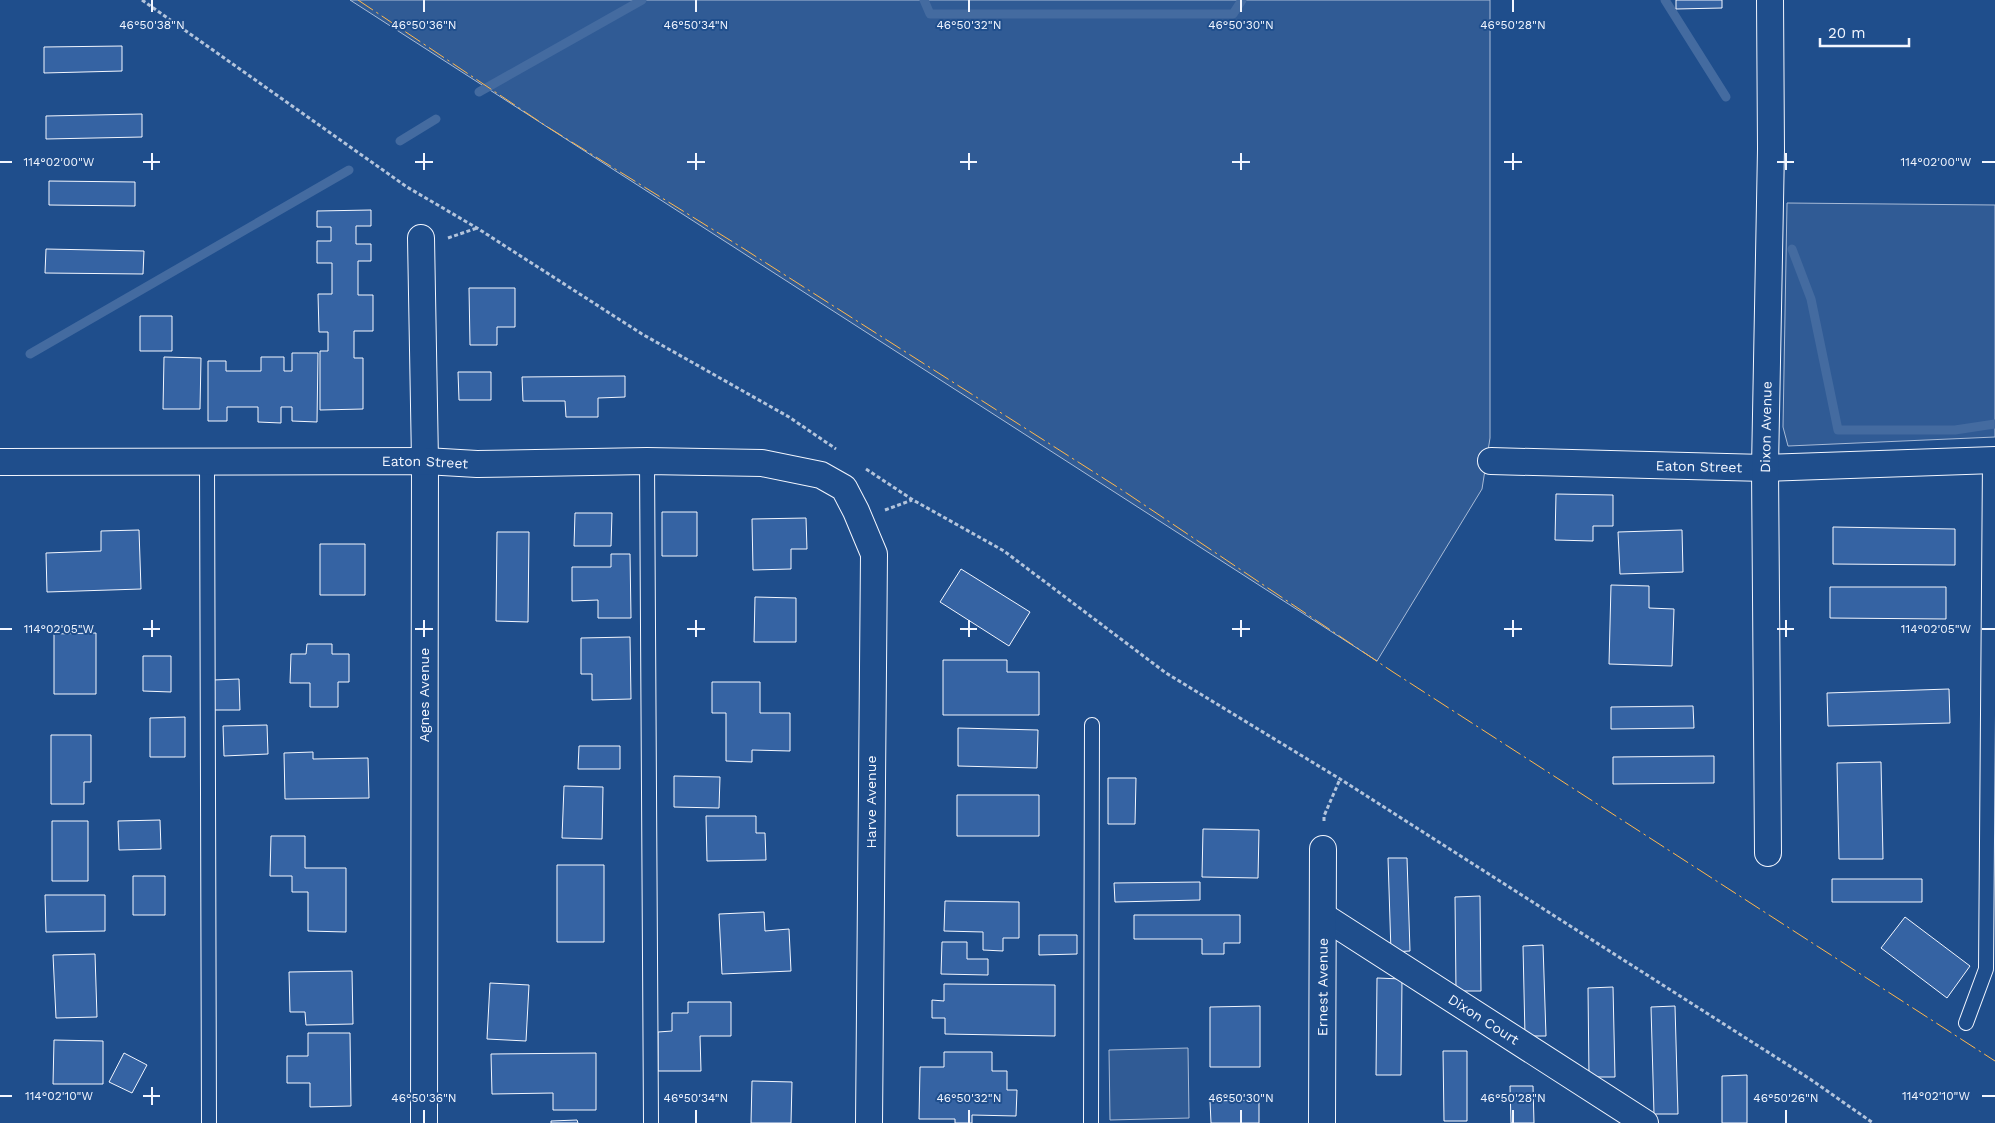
<svg xmlns="http://www.w3.org/2000/svg" width="1995" height="1123" font-family="'Work Sans',sans-serif">
<style>
.built{fill:#305b95;stroke:#a8bbd7}
.lines{fill:none;stroke-linecap:round;stroke-linejoin:round}
.stream{stroke:#446ba0;stroke-width:9}
.building{fill:#3563a3;stroke:#f2f6ff}
.lane-casing{stroke:#f2f6ff;stroke-width:16}
.street-casing{stroke:#f2f6ff;stroke-width:28}
.path{stroke:#b3c4dc;stroke-width:3;stroke-dasharray:4 2.5;stroke-linecap:butt}
.lane{stroke:#1f4e8c;stroke-width:14}
.street{stroke:#1f4e8c;stroke-width:26}
.power{stroke:#ffb74d;stroke-width:1;stroke-dasharray:18 4 2.5 4;stroke-linecap:butt}
.ticks{fill:none;stroke:#f2f6ff;stroke-width:2}
.labels{text-anchor:middle;dominant-baseline:central;stroke-width:4;stroke-linejoin:round;paint-order:stroke}
.street-label{font-size:14px;fill:#f2f6ff;stroke:#1f4e8c}
.ticks-label{font-size:12px;text-anchor:middle;fill:#f2f6ff;stroke:#1f4e8c;stroke-width:4;stroke-linejoin:round;paint-order:stroke}
</style>
<rect width="100%" height="100%" fill="#1f4e8c"/>
<!-- built -->
<path class="built" d="M 350,0 L 1490,0 L 1490,438 L 1482,489 L 1377,661 Z
M 1787,203 L 1995,205 L 1995,437 L 1788,446 L 1783,427 Z
M 1188,1048 L 1189,1118 L 1110,1120 L 1109,1050 Z"/>
<g class="lines">
<!-- stream -->
<path class="stream" d="M 924,0 L 930,14 L 1233,14 L 1242,0
M 1665,0 L 1726,97
M 479,92 L 642,0
M 400,141 L 436,119
M 1792,249 L 1811,299 L 1838,430 L 1955,430 L 1995,424
M 30,354 L 349,170"/>
</g>
<!-- building -->
<path class="building" d="M 1676,0 L 1722,0 L 1722,8 L 1676,9 Z
M 122,46 L 122,71 L 44,73 L 44,47 Z
M 142,114 L 142,137 L 46,139 L 46,116 Z
M 49,181 L 135,182 L 135,206 L 49,205 Z
M 371,210 L 371,226 L 356,226 L 356,244 L 371,244 L 371,261 L 358,261 L 358,295 L 373,295 L 373,331 L 354,331 L 354,358 L 363,358 L 363,409 L 320,410 L 320,351 L 328,351 L 328,332 L 319,332 L 318,294 L 332,294 L 332,263 L 317,263 L 317,241 L 331,241 L 331,227 L 317,227 L 317,211 Z
M 46,249 L 144,251 L 143,274 L 45,273 Z
M 469,288 L 515,288 L 515,327 L 497,327 L 497,345 L 470,345 Z
M 140,316 L 172,316 L 172,351 L 140,351 Z
M 292,353 L 318,353 L 317,422 L 292,421 L 292,407 L 281,407 L 281,423 L 258,422 L 258,407 L 227,407 L 227,421 L 208,421 L 208,361 L 226,361 L 226,371 L 261,371 L 261,357 L 284,357 L 284,371 L 292,371 Z
M 164,357 L 201,358 L 200,409 L 163,409 Z
M 458,372 L 491,372 L 491,400 L 459,400 Z
M 625,376 L 625,397 L 598,398 L 598,417 L 566,417 L 565,401 L 523,401 L 522,377 Z
M 1556,494 L 1613,495 L 1613,526 L 1593,526 L 1593,541 L 1555,540 Z
M 662,512 L 697,512 L 697,556 L 662,556 Z
M 575,513 L 612,513 L 611,546 L 574,546 Z
M 806,518 L 807,549 L 791,549 L 791,569 L 753,570 L 752,519 Z
M 1833,527 L 1955,529 L 1955,565 L 1833,564 Z
M 139,530 L 141,589 L 47,592 L 46,553 L 101,551 L 101,531 Z
M 1682,530 L 1683,572 L 1620,574 L 1618,532 Z
M 497,532 L 529,532 L 528,622 L 496,621 Z
M 320,544 L 365,544 L 365,595 L 320,595 Z
M 611,554 L 630,554 L 631,618 L 598,618 L 598,600 L 572,601 L 572,567 L 611,567 Z
M 961,569 L 1030,612 L 1009,646 L 940,602 Z
M 1611,585 L 1649,586 L 1649,608 L 1674,609 L 1672,666 L 1609,664 Z
M 1830,587 L 1946,587 L 1946,619 L 1830,618 Z
M 755,597 L 796,598 L 796,642 L 754,642 Z
M 96,633 L 96,694 L 54,694 L 54,634 Z
M 630,637 L 631,699 L 592,700 L 592,674 L 581,674 L 581,638 Z
M 307,644 L 332,644 L 332,654 L 349,654 L 349,682 L 338,682 L 338,707 L 310,707 L 310,683 L 290,683 L 291,654 L 306,654 Z
M 143,656 L 171,656 L 171,692 L 143,691 Z
M 943,660 L 1007,660 L 1007,672 L 1039,672 L 1039,715 L 943,715 Z
M 239,679 L 240,710 L 214,710 L 213,680 Z
M 712,682 L 760,682 L 760,713 L 790,713 L 790,751 L 752,750 L 752,762 L 726,761 L 726,713 L 712,713 Z
M 1949,689 L 1950,723 L 1828,726 L 1827,693 Z
M 1693,706 L 1694,728 L 1611,729 L 1611,707 Z
M 185,717 L 185,757 L 150,757 L 150,718 Z
M 267,725 L 268,754 L 224,756 L 223,726 Z
M 958,728 L 1038,730 L 1037,768 L 958,766 Z
M 51,735 L 91,735 L 91,782 L 84,782 L 84,804 L 51,804 Z
M 579,746 L 620,746 L 620,769 L 578,769 Z
M 313,752 L 313,759 L 368,758 L 369,798 L 285,799 L 284,753 Z
M 1714,756 L 1714,783 L 1613,784 L 1613,757 Z
M 1881,762 L 1883,859 L 1839,859 L 1837,763 Z
M 674,776 L 720,777 L 719,808 L 674,807 Z
M 1108,778 L 1136,778 L 1135,824 L 1108,824 Z
M 564,786 L 603,787 L 602,839 L 562,838 Z
M 957,795 L 1039,795 L 1039,836 L 957,836 Z
M 706,816 L 756,816 L 756,833 L 765,833 L 766,860 L 707,861 Z
M 160,820 L 161,849 L 119,850 L 118,821 Z
M 52,821 L 88,821 L 88,881 L 52,881 Z
M 1203,829 L 1259,830 L 1258,878 L 1202,877 Z
M 271,836 L 305,836 L 305,868 L 346,868 L 346,932 L 308,931 L 308,892 L 292,892 L 292,876 L 270,876 Z
M 1388,858 L 1407,858 L 1410,951 L 1391,952 Z
M 557,865 L 604,865 L 604,942 L 557,942 Z
M 133,876 L 165,876 L 165,915 L 133,915 Z
M 1832,879 L 1922,879 L 1922,902 L 1832,902 Z
M 1200,882 L 1200,900 L 1115,902 L 1114,883 Z
M 45,895 L 105,895 L 105,931 L 46,932 Z
M 1480,896 L 1481,991 L 1456,991 L 1455,897 Z
M 945,901 L 1019,902 L 1019,938 L 1003,938 L 1003,951 L 983,950 L 983,932 L 944,931 Z
M 764,912 L 765,931 L 789,929 L 791,971 L 722,974 L 719,914 Z
M 1134,915 L 1240,915 L 1240,943 L 1224,943 L 1224,954 L 1202,954 L 1202,939 L 1134,939 Z
M 1905,917 L 1970,966 L 1947,998 L 1881,948 Z
M 1039,935 L 1077,935 L 1077,954 L 1039,955 Z
M 942,942 L 967,942 L 967,959 L 988,959 L 988,975 L 941,974 Z
M 1543,945 L 1546,1036 L 1525,1036 L 1523,946 Z
M 95,954 L 97,1017 L 56,1018 L 53,955 Z
M 352,971 L 353,1024 L 306,1025 L 305,1012 L 290,1012 L 289,972 Z
M 1377,978 L 1402,979 L 1401,1075 L 1376,1075 Z
M 490,983 L 529,985 L 526,1041 L 487,1039 Z
M 944,984 L 1055,985 L 1055,1036 L 945,1034 L 945,1018 L 932,1018 L 932,1000 L 944,1001 Z
M 1613,987 L 1615,1077 L 1589,1077 L 1588,988 Z
M 688,1002 L 731,1002 L 731,1036 L 700,1036 L 701,1071 L 658,1071 L 658,1032 L 672,1031 L 672,1013 L 688,1013 Z
M 1260,1006 L 1260,1067 L 1210,1067 L 1210,1007 Z
M 1675,1006 L 1678,1114 L 1654,1114 L 1651,1007 Z
M 308,1033 L 350,1033 L 351,1106 L 310,1107 L 310,1083 L 287,1083 L 287,1056 L 308,1056 Z
M 54,1040 L 103,1041 L 103,1084 L 53,1084 Z
M 1443,1051 L 1467,1051 L 1467,1121 L 1444,1121 Z
M 944,1052 L 992,1052 L 992,1071 L 1007,1071 L 1007,1090 L 1017,1090 L 1016,1116 L 972,1115 L 972,1123 L 955,1123 L 955,1119 L 919,1119 L 920,1067 L 944,1067 Z
M 124,1053 L 147,1065 L 132,1093 L 109,1082 Z
M 596,1053 L 596,1110 L 553,1110 L 553,1093 L 492,1094 L 491,1054 Z
M 1747,1075 L 1747,1123 L 1722,1123 L 1722,1076 Z
M 752,1081 L 792,1082 L 791,1123 L 751,1123 Z
M 1510,1086 L 1533,1086 L 1534,1123 L 1511,1123 Z
M 1259,1100 L 1259,1123 L 1211,1123 L 1210,1101 Z
M 577,1120 L 578,1123 L 551,1123 L 551,1121 Z"/>
<g class="lines">
<!-- lane casing -->
<g class="lane-casing">
<path id="lane" d="M 207,461 L 209,1123
M 647,461 L 651,1123
M 1966,1023 L 1986,969 L 1990,460
M 1091,1123 L 1092,725"/>
</g>
<!-- street casing -->
<g class="street-casing">
<g id="street">
<path d="M 421,238 L 425,461 L 424,1123"/>
<path id="s1" d="M 1491,461 L 1765,468 L 1995,460"/>
<path id="s2" d="M 0,462 L 425,461 L 477,464 L 647,461 L 762,463 L 821,475 L 844,488 L 856,511 L 874,554 L 869,1123"/>
<path id="s3" d="M 1768,853 L 1765,468 L 1771,149 L 1770,0"/>
<path id="s4" d="M 1323,916 L 1645,1123"/>
<path id="s5" d="M 1322,1123 L 1323,849"/>
</g>
</g>
<!-- path -->
<path class="path" d="M 142,0 L 407,187 L 477,228 L 642,334 L 789,417 L 836,449
M 448,238 L 477,228
M 866,469 L 913,500 L 1004,551 L 1166,673 L 1340,779 L 1810,1079 L 1873,1123
M 885,510 L 912,500
M 1324,821 L 1324,816 L 1340,779"/>
<!-- lane -->
<use href="#lane" class="lane"/>
<!-- street -->
<use href="#street" class="street"/>
<!-- power -->
<path class="power" d="M 358,0 L 546,126 L 741,247 L 1122,490 L 1393,672 L 1995,1061"/>
</g>
<!-- ticks -->
<path class="ticks" d="M 152,0 L 152,12M 424,0 L 424,12M 696,0 L 696,12M 969,0 L 969,12M 1241,0 L 1241,12M 1513,0 L 1513,12M 152,153 L 152,170M 424,153 L 424,170M 696,153 L 696,170M 969,153 L 969,170M 1241,153 L 1241,170M 1513,153 L 1513,170M 1786,153 L 1786,170M 0,162 L 12,162M 143,162 L 160,162M 415,162 L 433,162M 687,162 L 705,162M 960,162 L 977,162M 1232,162 L 1250,162M 1504,162 L 1522,162M 1777,162 L 1794,162M 1982,162 L 1995,162M 152,620 L 152,637M 424,620 L 424,637M 696,620 L 696,637M 969,620 L 969,637M 1241,620 L 1241,637M 1513,620 L 1513,637M 1786,620 L 1786,637M 0,629 L 12,629M 143,629 L 160,629M 415,629 L 433,629M 687,629 L 705,629M 960,629 L 977,629M 1232,629 L 1250,629M 1504,629 L 1522,629M 1777,629 L 1794,629M 1982,629 L 1995,629M 152,1087 L 152,1105M 0,1096 L 12,1096M 143,1096 L 160,1096M 1982,1096 L 1995,1096M 424,1110 L 424,1123M 696,1110 L 696,1123M 969,1110 L 969,1123M 1241,1110 L 1241,1123M 1513,1110 L 1513,1123M 1786,1110 L 1786,1123"/>
<g class="labels">
<!-- street labels -->
<g class="street-label">
<text stroke="none"><textPath href="#s3" startOffset="426">Dixon Avenue</textPath></text>
<text stroke="none"><textPath href="#s2" startOffset="425">Eaton Street</textPath></text>
<text stroke="none"><textPath href="#s1" startOffset="208">Eaton Street</textPath></text>
<text transform="translate(424 695) rotate(-90)">Agnes Avenue</text>
<text transform="translate(871 802) rotate(-90)">Harve Avenue</text>
<text stroke="none"><textPath href="#s5" startOffset="136">Ernest Avenue</textPath></text>
<text stroke="none"><textPath href="#s4" startOffset="191">Dixon Court</textPath></text>
</g>
</g>
<g class="ticks-label">
<text x="152" y="29">46°50'38"N</text>
<text x="424" y="29">46°50'36"N</text>
<text x="696" y="29">46°50'34"N</text>
<text x="969" y="29">46°50'32"N</text>
<text x="1241" y="29">46°50'30"N</text>
<text x="1513" y="29">46°50'28"N</text>
<text x="1936" y="166">114°02'00"W</text>
<text x="59" y="166">114°02'00"W</text>
<text x="1936" y="633">114°02'05"W</text>
<text x="59" y="633">114°02'05"W</text>
<text x="1936" y="1100">114°02'10"W</text>
<text x="59" y="1100">114°02'10"W</text>
<text x="424" y="1102">46°50'36"N</text>
<text x="696" y="1102">46°50'34"N</text>
<text x="969" y="1102">46°50'32"N</text>
<text x="1241" y="1102">46°50'30"N</text>
<text x="1513" y="1102">46°50'28"N</text>
<text x="1786" y="1102">46°50'26"N</text>
</g>
<!-- scale -->
<path d="M1820 38v8h89v-8" fill="none" stroke="#f2f6ff" stroke-width="2.5"/>
<text x="1828" y="38" font-size="15" fill="#f2f6ff" stroke="#1f4e8c" stroke-width="4" paint-order="stroke">20 m</text>
</svg>
